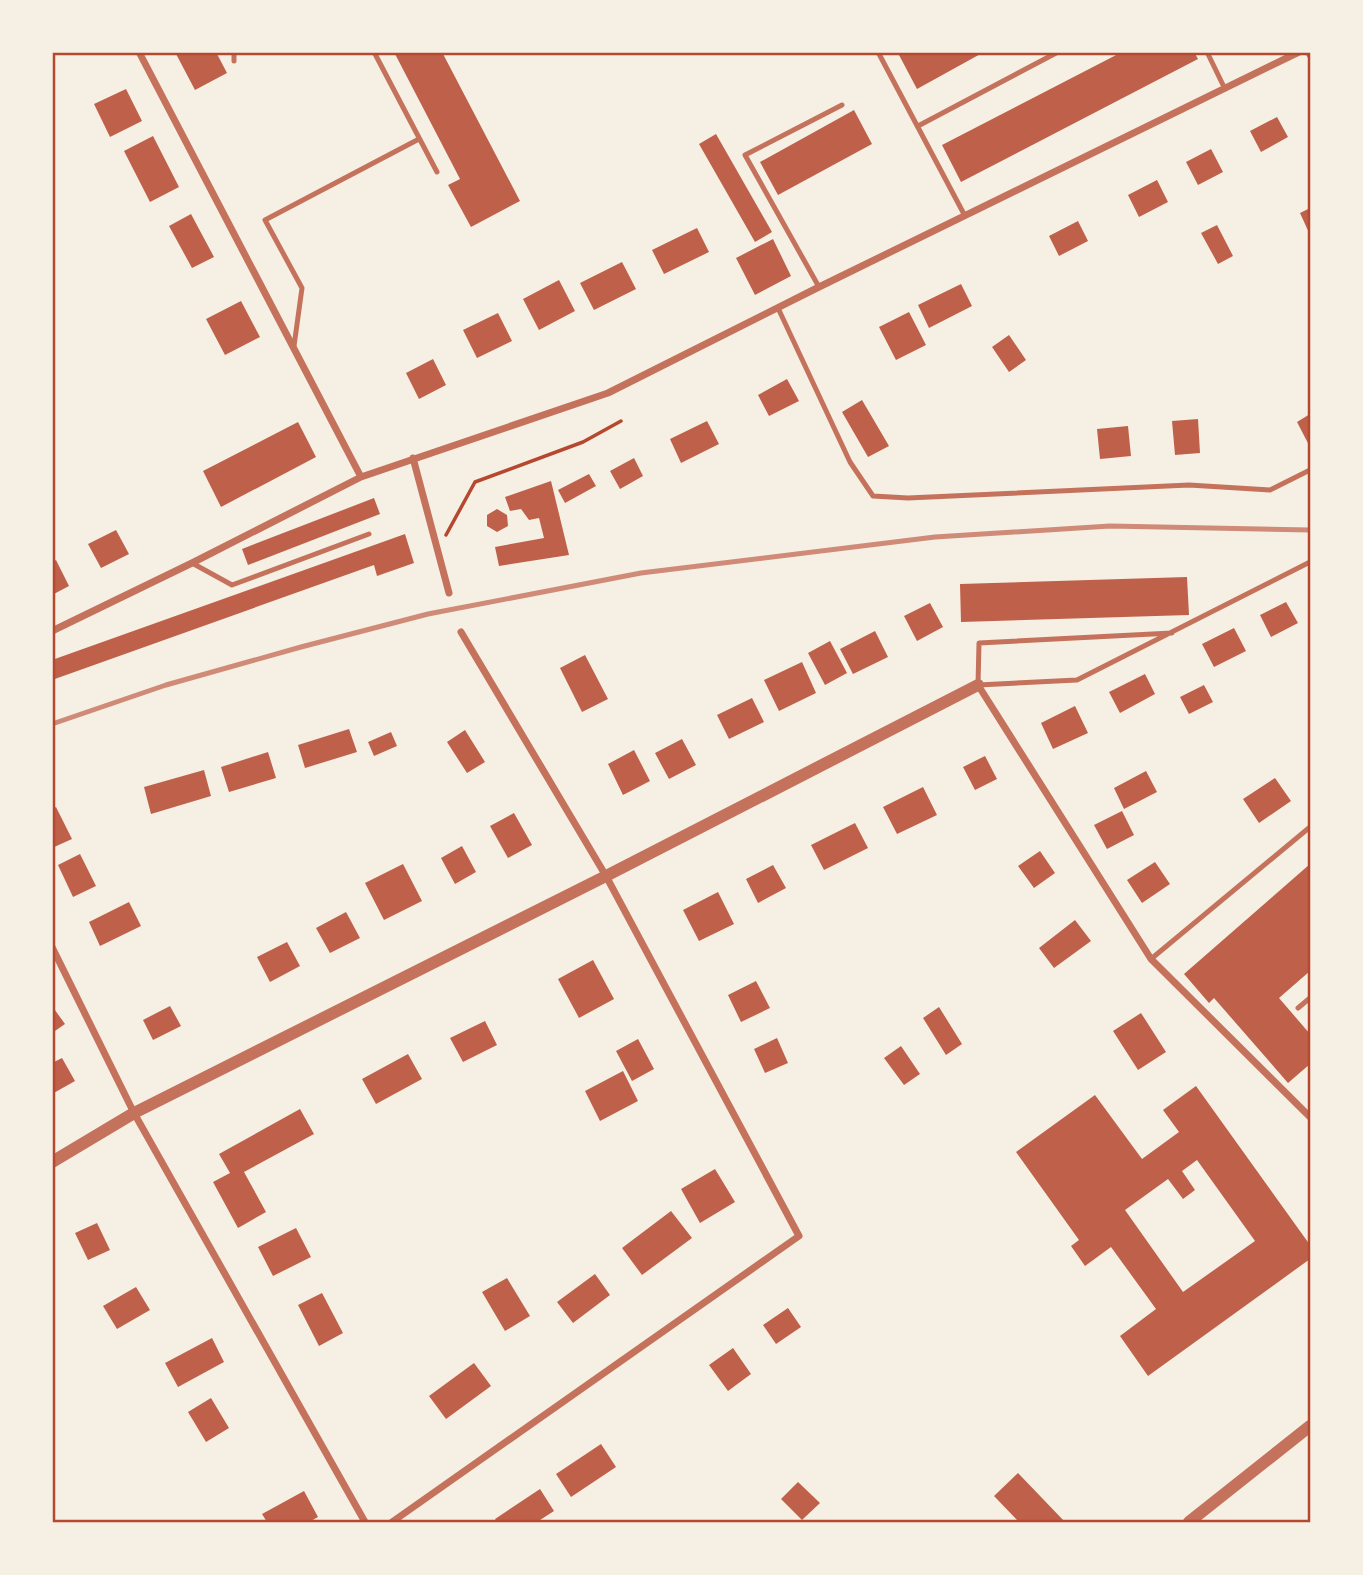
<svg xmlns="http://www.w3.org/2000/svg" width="1363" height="1575" font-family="Barlow,sans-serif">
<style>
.building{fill:#bf614a;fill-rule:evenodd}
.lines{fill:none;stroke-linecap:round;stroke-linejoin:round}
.path{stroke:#b5482f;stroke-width:3.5}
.service{stroke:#c5725c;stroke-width:5}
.minor{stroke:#c5725c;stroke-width:7}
.tertiary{stroke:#c5725c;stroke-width:12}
.rail{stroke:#cf8b77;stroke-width:5}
.neatline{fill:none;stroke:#b5482f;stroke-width:2.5}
</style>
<rect width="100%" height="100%" fill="#f6efe4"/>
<!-- building -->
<path class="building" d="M 175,52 L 216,52 L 227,73 L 195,90 Z
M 394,52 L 442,52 L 520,201 L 471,227 L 448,185 L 460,179 Z
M 904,52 L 984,52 L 917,89 L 899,55 Z
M 1122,52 L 1194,52 L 1198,59 L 961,182 L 942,145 Z
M 126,89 L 142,121 L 110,137 L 94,104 Z
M 854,110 L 872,144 L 778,195 L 760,162 Z
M 1277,117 L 1288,137 L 1261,152 L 1250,131 Z
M 716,134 L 772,232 L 755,242 L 699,144 Z
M 153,136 L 179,187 L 150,202 L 124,151 Z
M 1211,149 L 1223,172 L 1198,185 L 1186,162 Z
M 1157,180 L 1168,202 L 1139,217 L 1128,195 Z
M 1310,208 L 1310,235 L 1300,213 Z
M 191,214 L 214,257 L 192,268 L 169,226 Z
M 1078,221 L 1088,241 L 1059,256 L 1049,236 Z
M 1217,225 L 1233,256 L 1218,264 L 1201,233 Z
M 697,228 L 709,252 L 664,274 L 652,250 Z
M 773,239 L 791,276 L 755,295 L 736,258 Z
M 622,262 L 636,289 L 594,310 L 580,283 Z
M 559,280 L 575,311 L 539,330 L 523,299 Z
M 961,284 L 972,306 L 929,328 L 918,305 Z
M 241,301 L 260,337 L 225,355 L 206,319 Z
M 909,312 L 926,345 L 896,360 L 879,327 Z
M 498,313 L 512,341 L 477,358 L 463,330 Z
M 1009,335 L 1026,360 L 1009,372 L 992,347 Z
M 433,359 L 446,385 L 419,399 L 406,373 Z
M 787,379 L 799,401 L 769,416 L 758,395 Z
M 862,400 L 889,446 L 868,457 L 842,412 Z
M 1310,414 L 1310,447 L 1297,422 Z
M 1198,419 L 1200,453 L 1175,455 L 1172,421 Z
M 707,421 L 719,444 L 681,463 L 670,439 Z
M 298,422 L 316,457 L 221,507 L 203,471 Z
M 1128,426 L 1131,456 L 1100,459 L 1097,429 Z
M 634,458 L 643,476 L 620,489 L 610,471 Z
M 589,474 L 596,486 L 565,503 L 558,490 Z
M 551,481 L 569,555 L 499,566 L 495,547 L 544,538 L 539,518 L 529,520 L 521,509 L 510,511 L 505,497 Z
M 374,498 L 380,514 L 248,565 L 242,549 Z
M 497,509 L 507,515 L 508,526 L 497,532 L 487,526 L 487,515 Z
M 116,530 L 129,554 L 101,568 L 88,544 Z
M 405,534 L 414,563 L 377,576 L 374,565 L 52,680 L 52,660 Z
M 56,560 L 69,586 L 52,595 L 52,562 Z
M 1187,577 L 1189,615 L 961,622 L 960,584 Z
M 1286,602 L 1298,623 L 1271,637 L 1260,615 Z
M 930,603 L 943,627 L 917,641 L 904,616 Z
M 1234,628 L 1246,651 L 1214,667 L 1202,644 Z
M 875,631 L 888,657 L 853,674 L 840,649 Z
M 830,641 L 847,673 L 825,685 L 808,653 Z
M 585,655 L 608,699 L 582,712 L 560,668 Z
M 802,662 L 816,693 L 779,711 L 764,680 Z
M 1145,674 L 1155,694 L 1120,713 L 1109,692 Z
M 1204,685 L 1213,702 L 1189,714 L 1180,697 Z
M 752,698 L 764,722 L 729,739 L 717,715 Z
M 1075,706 L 1088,733 L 1053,749 L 1041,723 Z
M 349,729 L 357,752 L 305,768 L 298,745 Z
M 465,730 L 485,762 L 467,773 L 447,742 Z
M 391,732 L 397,746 L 374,756 L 368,742 Z
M 682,739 L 696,765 L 669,779 L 655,753 Z
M 634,750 L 650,781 L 623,795 L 608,764 Z
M 268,752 L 276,778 L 229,792 L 221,767 Z
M 985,756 L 997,779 L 975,790 L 963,767 Z
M 204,770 L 211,796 L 151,814 L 144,787 Z
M 1146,771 L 1157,792 L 1124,809 L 1114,788 Z
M 1275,778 L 1291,801 L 1259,823 L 1243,799 Z
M 923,787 L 937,815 L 897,834 L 883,807 Z
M 56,807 L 72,839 L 52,848 L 52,809 Z
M 1122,811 L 1134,835 L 1107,849 L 1094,825 Z
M 514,813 L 532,845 L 508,858 L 490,826 Z
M 855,823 L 868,848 L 824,870 L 811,845 Z
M 462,846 L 476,872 L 455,884 L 441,858 Z
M 1040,851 L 1055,873 L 1034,888 L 1018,866 Z
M 80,854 L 96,886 L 73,897 L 58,865 Z
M 1155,862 L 1170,884 L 1142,903 L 1127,880 Z
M 403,864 L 422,901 L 384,920 L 365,883 Z
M 1310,864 L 1310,971 L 1279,998 L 1310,1034 L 1310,1064 L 1288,1083 L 1214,998 L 1209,1003 L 1184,974 Z
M 773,865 L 786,888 L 758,903 L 746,879 Z
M 718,892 L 734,924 L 699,941 L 683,910 Z
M 129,902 L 141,926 L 100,946 L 89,922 Z
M 346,912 L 360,938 L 330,953 L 316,928 Z
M 1075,920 L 1091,941 L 1054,968 L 1039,948 Z
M 287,942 L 300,966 L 270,982 L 257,957 Z
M 593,960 L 614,999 L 579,1018 L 558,979 Z
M 756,981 L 770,1008 L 741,1022 L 728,995 Z
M 52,1006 L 65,1024 L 52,1033 Z
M 170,1006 L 181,1026 L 153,1040 L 143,1020 Z
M 939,1007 L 962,1044 L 946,1055 L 923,1018 Z
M 1141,1013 L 1166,1052 L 1138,1070 L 1113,1031 Z
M 485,1021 L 497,1045 L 463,1062 L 450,1038 Z
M 777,1038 L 788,1063 L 765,1073 L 754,1049 Z
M 638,1039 L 654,1069 L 632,1081 L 616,1051 Z
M 901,1046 L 920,1074 L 904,1085 L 884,1058 Z
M 408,1054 L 422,1079 L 376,1104 L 362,1079 Z
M 62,1058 L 75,1081 L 52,1094 L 52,1063 Z
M 623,1071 L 638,1101 L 600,1121 L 585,1091 Z
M 1196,1086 L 1310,1245 L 1310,1259 L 1148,1376 L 1120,1336 L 1156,1309 L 1111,1247 L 1085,1266 L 1071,1246 L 1079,1240 L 1016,1152 L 1095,1095 L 1142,1159 L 1179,1132 L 1163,1110 ZM 1197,1160 L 1255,1241 L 1183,1292 L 1125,1210 L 1168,1179 L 1183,1199 L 1195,1190 L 1182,1171 Z
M 300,1109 L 314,1134 L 244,1172 L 266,1212 L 238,1228 L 213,1182 L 230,1173 L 219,1154 Z
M 715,1169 L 735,1202 L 700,1223 L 681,1189 Z
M 671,1211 L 692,1238 L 642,1275 L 622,1248 Z
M 97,1223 L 110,1250 L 88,1260 L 75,1233 Z
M 296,1228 L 311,1257 L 273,1276 L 258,1247 Z
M 595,1274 L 610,1295 L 573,1323 L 557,1302 Z
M 507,1278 L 530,1316 L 505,1331 L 482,1292 Z
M 136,1287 L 150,1310 L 117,1329 L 103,1306 Z
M 322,1293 L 343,1333 L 319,1346 L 298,1305 Z
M 788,1308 L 801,1327 L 776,1344 L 763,1325 Z
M 212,1338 L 224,1362 L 178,1387 L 165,1363 Z
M 733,1348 L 751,1374 L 728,1391 L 709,1365 Z
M 474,1363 L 491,1386 L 446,1419 L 429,1396 Z
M 211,1398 L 229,1428 L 206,1442 L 188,1412 Z
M 601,1444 L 616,1467 L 571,1497 L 556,1474 Z
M 1018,1473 L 1065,1522 L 1019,1522 L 994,1496 Z
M 798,1482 L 820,1503 L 802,1520 L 781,1499 Z
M 540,1489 L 554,1511 L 537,1522 L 497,1522 L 495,1519 Z
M 304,1491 L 318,1517 L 309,1522 L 267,1522 L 262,1514 Z"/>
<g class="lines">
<!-- path -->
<path class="path" d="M 446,535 L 475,482 L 583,442 L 621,421"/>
<!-- service -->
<path class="service" d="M 374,52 L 437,172
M 878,52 L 965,216
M 1207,52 L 1225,89
M 234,61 L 234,52
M 918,126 L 1058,52
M 819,287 L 745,155 L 842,105
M 778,308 L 850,462 L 873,496 L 908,498 L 1189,485 L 1270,490 L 1310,470
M 294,346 L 302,288 L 265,220 L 419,139
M 192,563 L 232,585 L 369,534
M 1172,633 L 979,643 L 978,685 L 1077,680 L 1310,562
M 1151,959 L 1310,827
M 1298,1008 L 1310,998"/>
<!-- minor -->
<path class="minor" d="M 139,52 L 361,477
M 1309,52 L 1310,55
M 413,458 L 449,593
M 52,631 L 192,563 L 361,477 L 608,393 L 819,287 L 1299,52
M 978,685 L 1151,959 L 1310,1117
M 52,947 L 134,1113 L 365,1522
M 392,1522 L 799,1236 L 606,876 L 461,632"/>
<!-- tertiary -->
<path class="tertiary" d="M 52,1162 L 134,1113 L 606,876 L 978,685
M 1189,1522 L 1310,1426"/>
<!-- rail -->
<path class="rail" d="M 52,724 L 166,685 L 301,647 L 428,614 L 641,573 L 935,537 L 1110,526 L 1310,530"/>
</g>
<!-- border -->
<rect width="1363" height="1575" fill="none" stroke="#f6efe4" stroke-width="108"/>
<rect x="54" y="54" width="1255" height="1467" class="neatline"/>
</svg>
